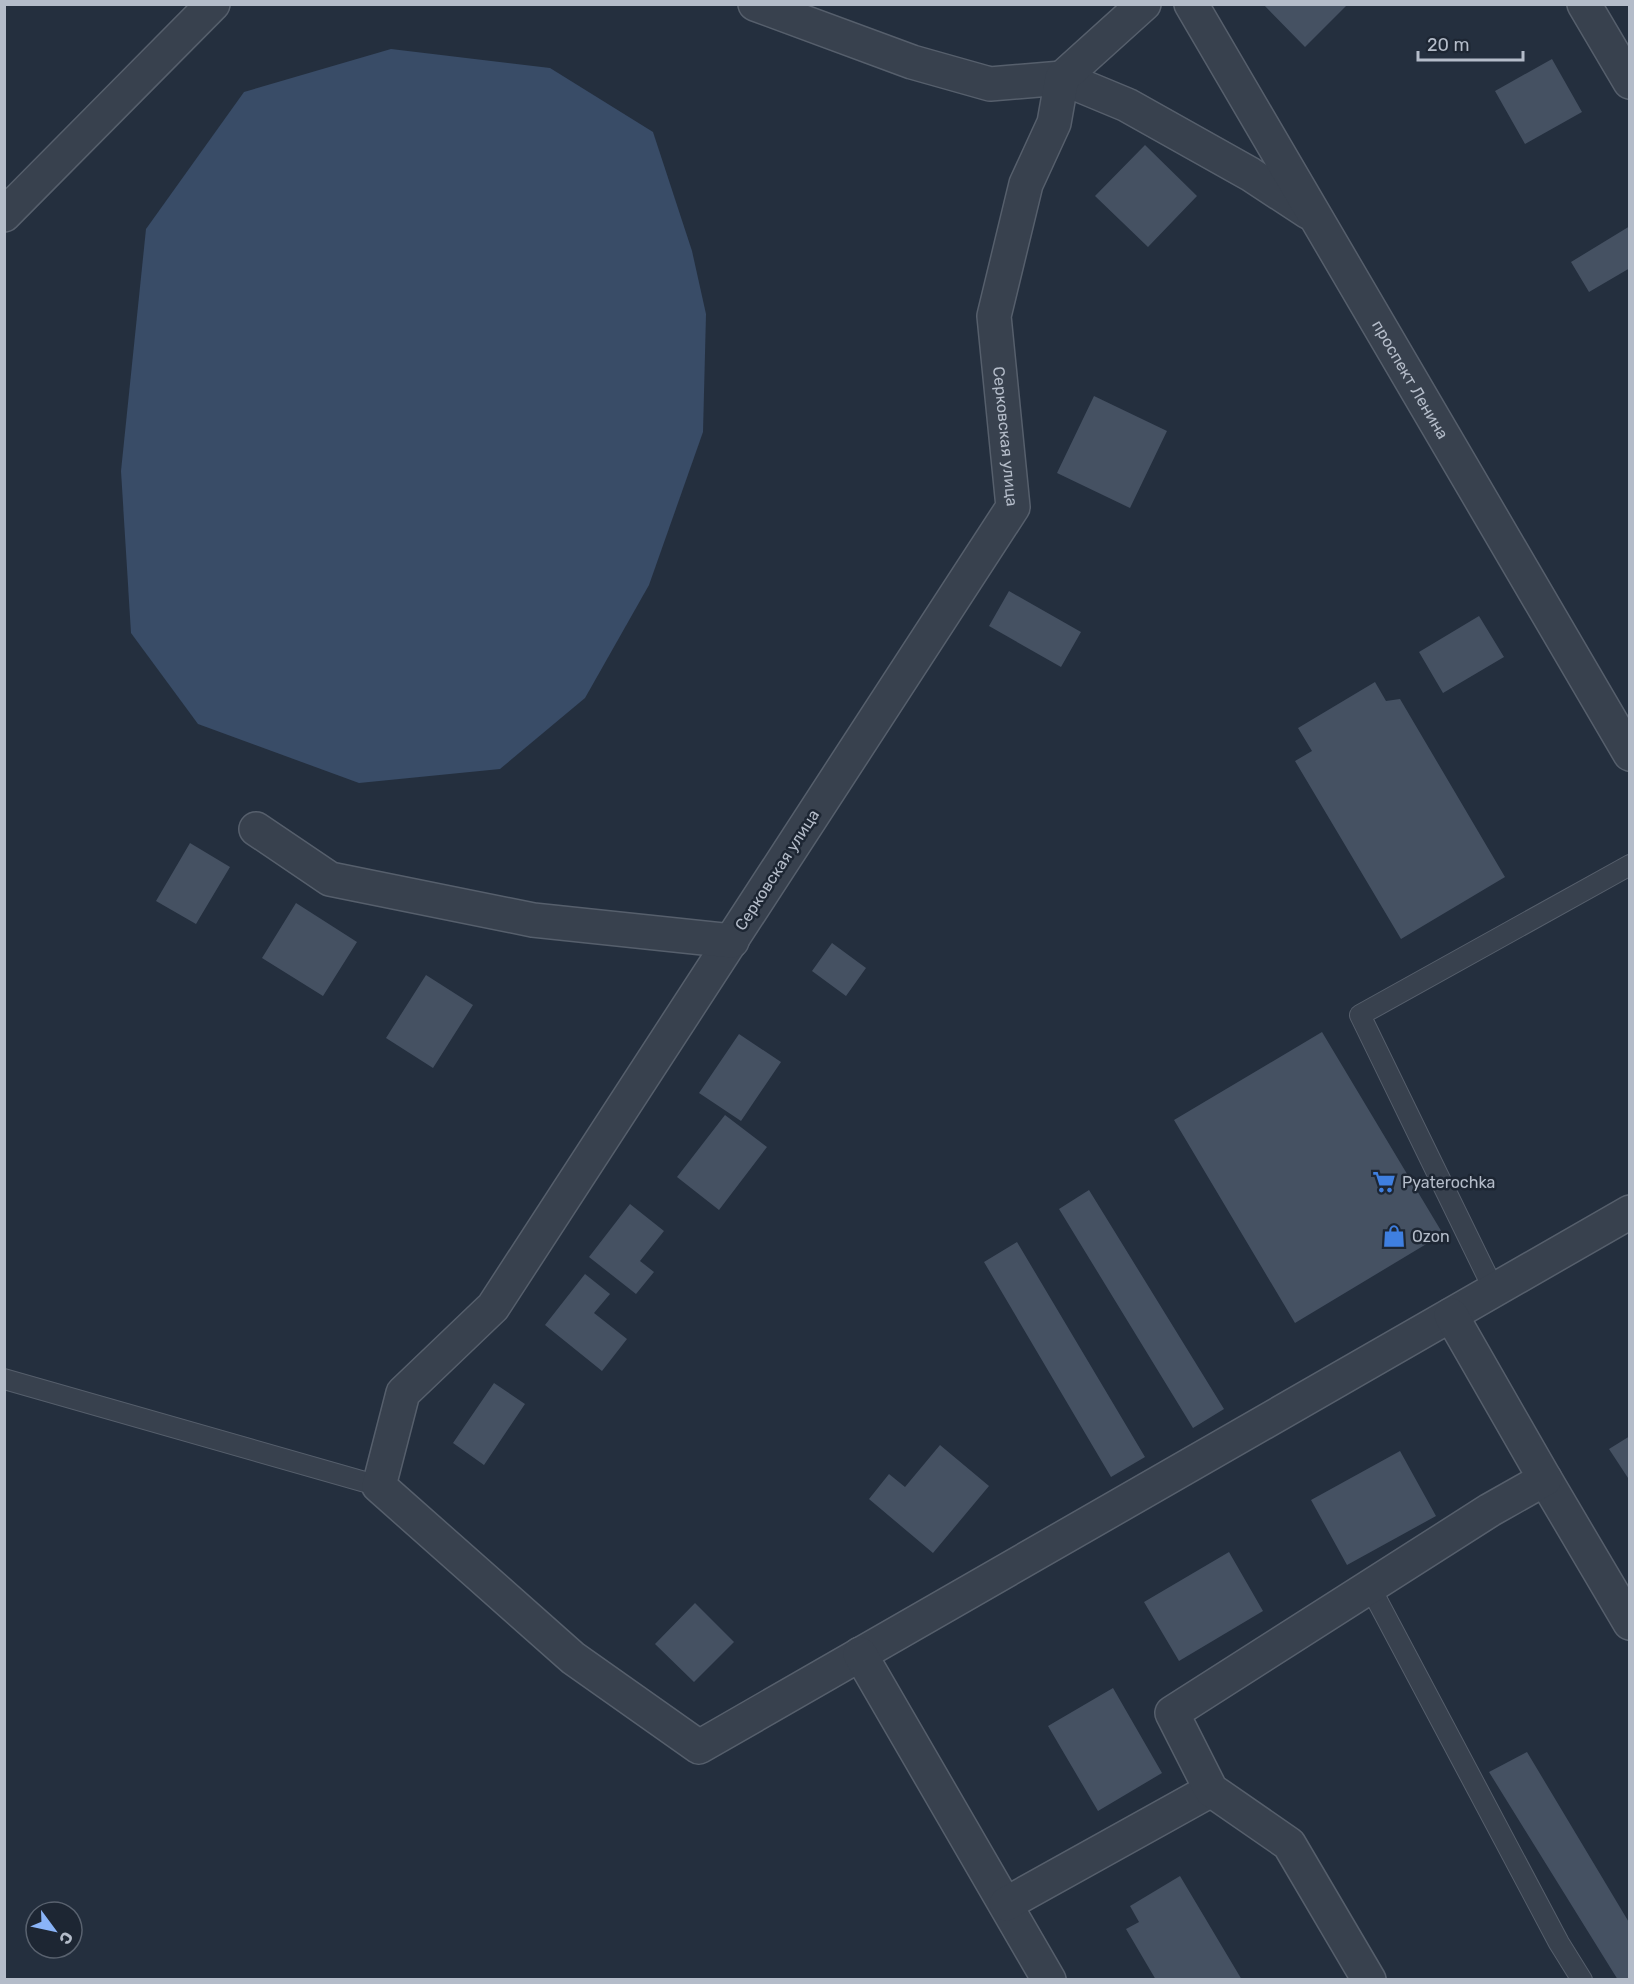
<svg xmlns="http://www.w3.org/2000/svg" width="1634" height="1984" font-family="Rubik,sans-serif">
<style>
.water{fill:#394c67}
.building{fill:#455162}
.lines{fill:none;stroke-linecap:round;stroke-linejoin:round}
.service-casing{stroke:#565f6c;stroke-width:22}
.minor-casing{stroke:#565f6c;stroke-width:36}
.service{stroke:#38414e;stroke-width:20}
.minor{stroke:#38414e;stroke-width:33}
.labels{text-anchor:middle;dominant-baseline:central;stroke-width:5;stroke-linejoin:round;paint-order:stroke}
.street-label{font-size:16px;fill:#b4bcc9;stroke:#1d2633}
.poi-label{font-size:16px;fill:#b4bcc9;stroke:#1d2633;text-anchor:start}
</style>
<rect width="100%" height="100%" fill="#242f3e"/>
<!-- water -->
<path class="water" d="M 391,49 L 550,68 L 653,132 L 692,251 L 706,314 L 703,432 L 649,585 L 585,698 L 500,769 L 359,783 L 198,724 L 131,633 L 121,471 L 146,229 L 244,92 Z"/>
<!-- building -->
<path class="building" d="M 1263,4 L 1348,4 L 1305,47 Z
M 1552,59 L 1582,112 L 1525,144 L 1495,91 Z
M 1145,145 L 1197,196 L 1148,247 L 1095,196 Z
M 1630,226 L 1630,268 L 1589,292 L 1571,262 Z
M 1094,396 L 1167,431 L 1130,508 L 1057,473 Z
M 1009,591 L 1081,632 L 1061,667 L 989,626 Z
M 1479,616 L 1504,657 L 1443,693 L 1419,652 Z
M 1375,682 L 1386,701 L 1400,699 L 1505,877 L 1401,939 L 1295,761 L 1312,751 L 1298,728 Z
M 190,843 L 230,867 L 196,924 L 156,901 Z
M 296,903 L 357,942 L 323,996 L 262,958 Z
M 832,943 L 866,968 L 846,996 L 812,971 Z
M 426,975 L 473,1005 L 433,1068 L 386,1038 Z
M 1322,1032 L 1443,1234 L 1295,1323 L 1174,1120 Z
M 739,1034 L 781,1062 L 741,1121 L 699,1093 Z
M 725,1115 L 767,1147 L 719,1210 L 677,1177 Z
M 1089,1190 L 1224,1409 L 1193,1428 L 1059,1209 Z
M 630,1204 L 664,1231 L 640,1261 L 654,1272 L 636,1294 L 589,1257 Z
M 1017,1242 L 1145,1457 L 1111,1477 L 984,1262 Z
M 585,1274 L 610,1294 L 594,1313 L 627,1339 L 602,1371 L 545,1325 Z
M 494,1383 L 525,1404 L 484,1465 L 453,1443 Z
M 1630,1436 L 1630,1481 L 1609,1449 Z
M 940,1445 L 989,1486 L 933,1553 L 869,1499 L 889,1474 L 905,1487 Z
M 1400,1451 L 1436,1516 L 1347,1565 L 1311,1500 Z
M 1229,1552 L 1263,1611 L 1179,1661 L 1144,1602 Z
M 695,1603 L 734,1642 L 694,1682 L 655,1644 Z
M 1113,1688 L 1162,1773 L 1098,1811 L 1048,1726 Z
M 1527,1752 L 1630,1924 L 1630,1980 L 1618,1980 L 1489,1772 Z
M 1180,1876 L 1242,1980 L 1156,1980 L 1126,1929 L 1139,1922 L 1130,1906 Z"/>
<g class="lines">
<!-- service casing -->
<g class="service-casing">
<path id="service" d="M 1494,1290 L 1360,1015 L 1630,865
M 4,1379 L 379,1486
M 1370,1587 L 1559,1943 L 1582,1980"/>
</g>
<!-- minor casing -->
<g class="minor-casing">
<g id="minor">
<path d="M 755,4 L 912,62 L 990,84 L 1062,78 L 1127,105 L 1250,174 L 1308,212"/>
<path id="s1" d="M 1144,4 L 1062,78 L 1054,123 L 1026,184 L 994,316 L 1013,507 L 493,1307 L 403,1393 L 379,1486 L 573,1658 L 699,1747 L 1630,1212"/>
<path id="s2" d="M 1191,4 L 1630,754"/>
<path d="M 1584,4 L 1630,82"/>
<path d="M 4,215 L 213,4"/>
<path d="M 256,829 L 330,879 L 533,920 L 732,941"/>
<path d="M 1545,1479 L 1630,1623"/>
<path d="M 860,1654 L 1049,1980"/>
<path d="M 1006,1904 L 1211,1790"/>
<path d="M 1369,1980 L 1289,1844 L 1211,1790 L 1172,1713 L 1490,1510 L 1545,1479 L 1451,1315"/>
</g>
</g>
<!-- service -->
<use href="#service" class="service"/>
<!-- minor -->
<use href="#minor" class="minor"/>
</g>
<!-- icons -->
<defs>
<g id="supermarket-bare" transform="scale(1.8)"><path d="M-6-5.5h2.5l.6 2H6L4.5 2H-2.5L-4.4-4H-6ZM-1.5 3.2a1.3 1.3 0 1 0 .1 0ZM3 3.2a1.3 1.3 0 1 0 .1 0Z" fill="#3f7fe0" stroke="#1d2633" stroke-width="2.5" paint-order="stroke"/></g>
<g id="shop-bare" transform="scale(1.8)"><path d="M-5-2.5h2.3a2.7 3.5 0 0 1 5.4 0H5L5.5 6h-11ZM-1.5-2.5h3a1.5 2.3 0 0 0-3 0Z" fill="#3f7fe0" stroke="#1d2633" stroke-width="2.5" paint-order="stroke"/></g>
</defs>
<g fill-rule="evenodd">
<use href="#supermarket-bare" x="1384" y="1182"/>
<use href="#shop-bare" x="1394" y="1236"/>
</g>
<g class="labels">
<!-- street labels -->
<g class="street-label">
<text stroke="none"><textPath href="#s2" startOffset="435">проспект Ленина</textPath></text>
<text stroke="none"><textPath href="#s1" startOffset="480">Серковская улица</textPath></text>
<text transform="translate(777 870) rotate(-57)">Серковская улица</text>
</g>
<!-- poi labels -->
<g class="poi-label">
<text x="1402" y="1182">Pyaterochka</text>
<text x="1412" y="1236">Ozon</text>
</g>
</g>
<!-- border -->
<rect width="1634" height="1984" fill="none" stroke="#b4bcc9" stroke-width="12"/>
<!-- north arrow -->
<g transform="translate(54 1930) rotate(123)"><circle r="28" fill="#1d2633" stroke="#59626f" stroke-width="1.5"/>
<path d="M0-4.5L10 22L0 15L-10 22Z" fill="#8ab4f8"/>
<text y="-9" font-size="16" font-weight="bold" text-anchor="middle" fill="#b4bcc9">С</text>
</g>
<!-- scale -->
<path d="M1418 51v9h105v-9" fill="none" stroke="#b4bcc9" stroke-width="3"/>
<text x="1427" y="51" font-size="18" fill="#b4bcc9" stroke="#1d2633" stroke-width="4.5" paint-order="stroke">20 m</text>
</svg>
